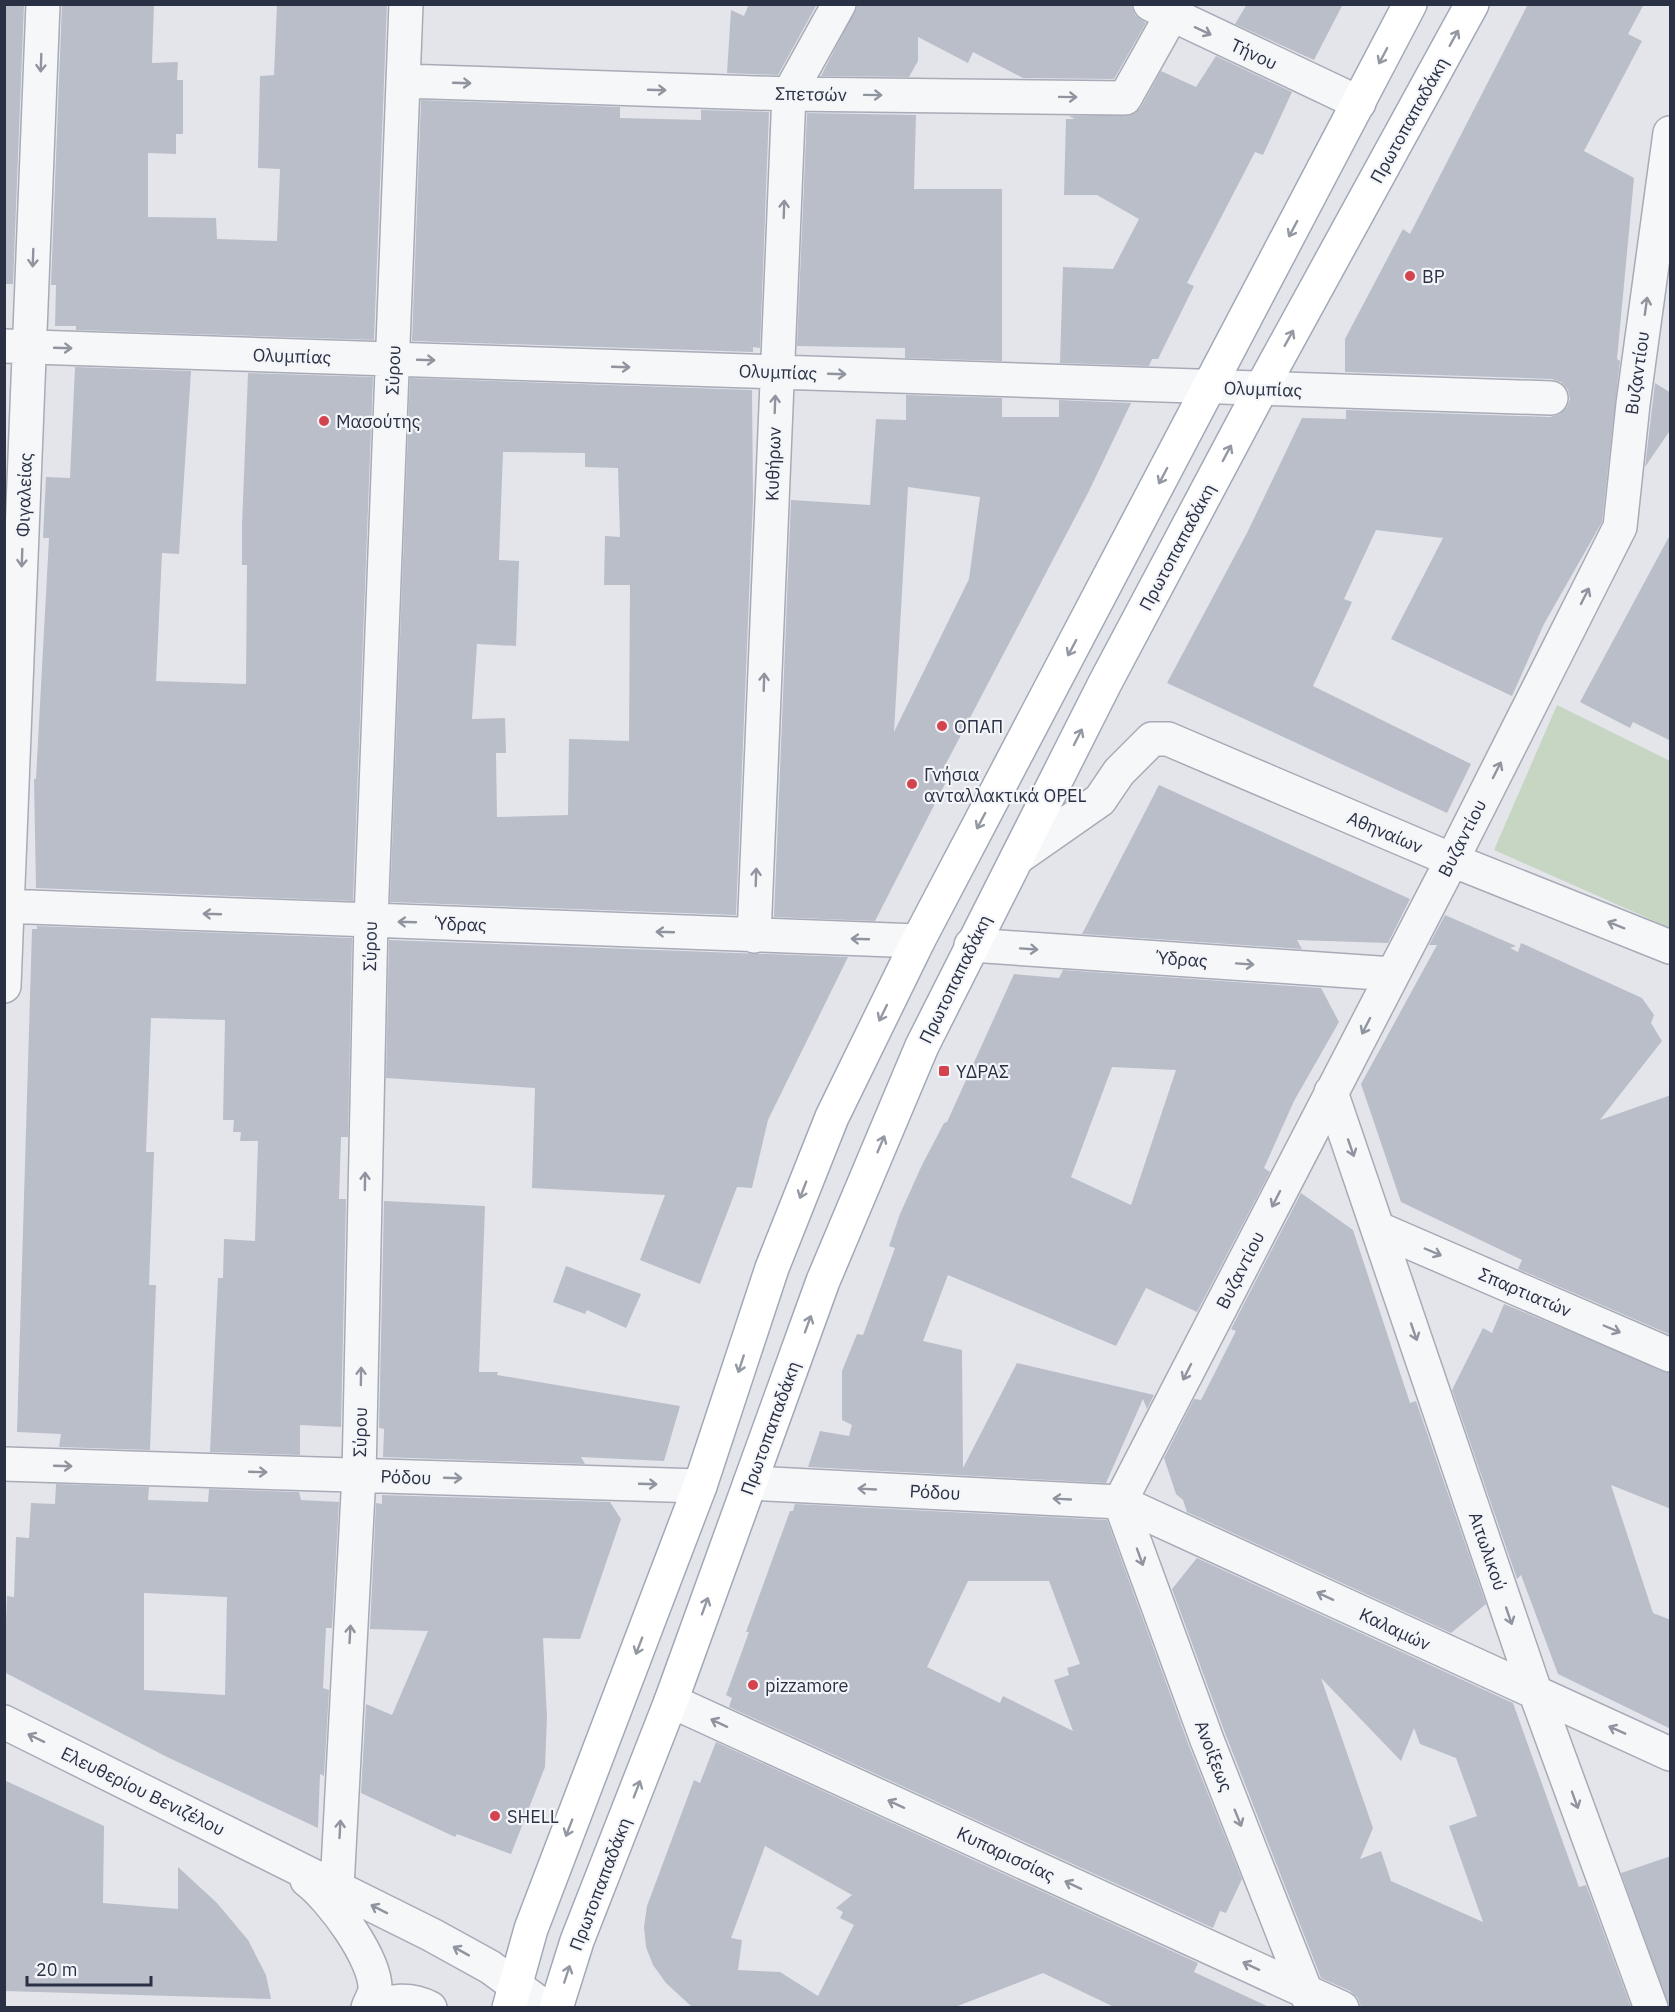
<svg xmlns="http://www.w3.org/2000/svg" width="1675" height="2012" font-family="'IBM Plex Sans',sans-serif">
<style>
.green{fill:#c7d6c3}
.building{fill:#babec9;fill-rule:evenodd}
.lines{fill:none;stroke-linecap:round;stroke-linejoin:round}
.minor-casing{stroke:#a8abb6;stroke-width:36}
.major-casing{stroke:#a1a9b8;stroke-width:36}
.minor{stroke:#f6f7f9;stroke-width:33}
.major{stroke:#fff;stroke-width:33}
.oneway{stroke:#90949e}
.oneway2{stroke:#9498a2}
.poi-dot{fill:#d4444f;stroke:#f3f5f8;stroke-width:2}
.labels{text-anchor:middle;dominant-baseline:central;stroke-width:4.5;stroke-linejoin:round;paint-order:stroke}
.street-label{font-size:18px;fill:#2a3144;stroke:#f3f5f8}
.poi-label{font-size:18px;fill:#2a3144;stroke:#f3f5f8;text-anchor:start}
</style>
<rect width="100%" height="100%" fill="#e3e5eb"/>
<!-- green -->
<path class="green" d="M 1557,705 L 1670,761 L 1670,928 L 1494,850 Z"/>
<!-- building -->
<path class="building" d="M 4,4 L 24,4 L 13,284 L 4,284 Z
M 62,4 L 154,4 L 152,63 L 178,62 L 177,80 L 183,80 L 183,134 L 176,134 L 176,154 L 148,153 L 148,217 L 216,218 L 217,239 L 277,241 L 280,169 L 258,168 L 260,76 L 274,75 L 277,4 L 387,4 L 374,340 L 76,330 L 76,326 L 55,326 L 56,285 L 51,285 Z
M 749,4 L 817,4 L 778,75 L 727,73 L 731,10 L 744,16 Z
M 858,4 L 1131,4 L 1135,15 L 1146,23 L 1114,79 L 1023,78 L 973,52 L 968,63 L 918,37 L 918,61 L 909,77 L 821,76 Z
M 1247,4 L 1343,4 L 1314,60 L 1235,24 Z
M 1528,4 L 1644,4 L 1628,34 L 1642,41 L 1584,151 L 1634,178 L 1617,359 L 1620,361 L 1602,522 L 1544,624 L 1512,696 L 1391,639 L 1443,538 L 1376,530 L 1344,599 L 1352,602 L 1313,686 L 1471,764 L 1447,813 L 1167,683 L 1247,533 L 1302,418 L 1346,419 L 1346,410 L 1550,417 L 1560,414 L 1567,407 L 1570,399 L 1568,390 L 1561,382 L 1552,379 L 1345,372 L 1345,339 L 1403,229 L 1410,234 Z
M 1216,56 L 1292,92 L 1263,155 L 1255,152 L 1187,283 L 1194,286 L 1158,359 L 1152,359 L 1149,366 L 1060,363 L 1063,267 L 1113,269 L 1139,219 L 1097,195 L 1064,195 L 1066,119 L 1075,119 L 1069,116 L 1134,114 L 1141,107 L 1161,71 L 1196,87 Z
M 421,100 L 620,107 L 620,118 L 701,120 L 701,110 L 769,112 L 760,348 L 753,347 L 753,352 L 412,341 Z
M 807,113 L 916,115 L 914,189 L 1002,189 L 1002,361 L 905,358 L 905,348 L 797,346 Z
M 75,367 L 191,371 L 179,554 L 162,553 L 156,681 L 246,684 L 247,565 L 242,565 L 242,526 L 248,373 L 373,377 L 353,901 L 36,888 L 34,779 L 36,779 L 49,538 L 43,538 L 46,477 L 70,478 Z
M 410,378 L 752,390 L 753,499 L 736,915 L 390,902 ZM 503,452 L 585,453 L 585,467 L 618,468 L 620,537 L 605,536 L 604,585 L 630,585 L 629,741 L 569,739 L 568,815 L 497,817 L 496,753 L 506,753 L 505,718 L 472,719 L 477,644 L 516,646 L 519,561 L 499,560 Z
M 1655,383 L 1671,393 L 1671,429 L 1645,467 Z
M 906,395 L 1002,398 L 1002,417 L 1059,417 L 1059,400 L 1131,403 L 1089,491 L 940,775 L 948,778 L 875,921 L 774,917 L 791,500 L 870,505 L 876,419 L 906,420 ZM 908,487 L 980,497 L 969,579 L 894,732 Z
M 1671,533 L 1671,741 L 1633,722 L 1630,728 L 1580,702 Z
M 1159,785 L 1410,899 L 1388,943 L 1297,940 L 1302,949 L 1082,934 Z
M 1445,915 L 1516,946 L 1510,948 L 1518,952 L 1521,943 L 1642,998 L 1654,1015 L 1651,1023 L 1662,1041 L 1600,1120 L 1671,1095 L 1671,1335 L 1518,1269 L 1522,1260 L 1401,1202 L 1361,1084 L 1437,945 L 1429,945 Z
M 37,926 L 352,938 L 348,1137 L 341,1137 L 339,1199 L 346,1199 L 341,1427 L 300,1425 L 300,1455 L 210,1452 L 218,1278 L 223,1278 L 224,1239 L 255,1241 L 258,1141 L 240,1141 L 241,1132 L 233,1132 L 234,1120 L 223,1120 L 225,1020 L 151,1018 L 146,1152 L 154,1152 L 149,1285 L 156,1285 L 150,1450 L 59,1447 L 61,1434 L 17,1432 L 32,929 L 37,929 Z
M 389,940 L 848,957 L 768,1120 L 752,1188 L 737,1187 L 700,1284 L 640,1260 L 665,1195 L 532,1188 L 535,1088 L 386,1078 Z
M 1063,970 L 1321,988 L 1339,1022 L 1294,1101 L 1264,1168 L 1270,1172 L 1197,1312 L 1146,1288 L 1116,1346 L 948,1275 L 923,1341 L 962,1350 L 963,1468 L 1017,1363 L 1154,1395 L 1147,1409 L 1143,1399 L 1106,1483 L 808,1467 L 820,1431 L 849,1436 L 852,1425 L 842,1420 L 842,1371 L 857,1334 L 863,1335 L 895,1248 L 889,1246 L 900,1214 L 922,1165 L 944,1123 L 947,1122 L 1014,974 L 1059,978 ZM 1112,1067 L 1176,1070 L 1131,1205 L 1071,1177 Z
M 1301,1193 L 1353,1230 L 1410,1403 L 1416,1401 L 1486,1604 L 1451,1633 L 1187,1512 L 1183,1500 L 1176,1494 L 1164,1458 L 1194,1399 L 1201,1400 L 1236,1331 L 1231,1329 Z
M 384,1201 L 485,1206 L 479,1372 L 498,1372 L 497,1375 L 680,1406 L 664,1461 L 581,1457 L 585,1464 L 383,1457 L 384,1429 L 379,1428 Z
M 566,1266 L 641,1294 L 626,1328 L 587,1310 L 585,1314 L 553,1302 Z
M 1504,1304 L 1671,1373 L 1671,1509 L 1611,1485 L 1653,1613 L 1671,1620 L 1671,1729 L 1558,1674 L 1521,1575 L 1517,1579 L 1452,1390 L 1483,1328 L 1492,1333 Z
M 56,1484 L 149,1487 L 148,1500 L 208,1502 L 209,1489 L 299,1492 L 301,1500 L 339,1502 L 332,1628 L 326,1628 L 323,1688 L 329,1690 L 324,1776 L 320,1774 L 318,1828 L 165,1756 L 4,1672 L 7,1596 L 14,1597 L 16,1537 L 29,1538 L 31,1503 L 55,1504 ZM 144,1593 L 227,1597 L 225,1695 L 144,1690 Z
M 382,1495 L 610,1502 L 621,1519 L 580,1639 L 543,1638 L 547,1717 L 545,1767 L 511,1854 L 457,1834 L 455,1837 L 361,1793 L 366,1704 L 392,1715 L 428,1631 L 370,1629 L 376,1503 L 382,1504 Z
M 795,1504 L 1107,1520 L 1189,1746 L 1242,1879 L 1226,1913 L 1220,1911 L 1213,1928 L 729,1707 L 732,1698 L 726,1695 L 749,1632 L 746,1632 L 790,1511 L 793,1511 ZM 968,1581 L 1049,1581 L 1080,1664 L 1067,1668 L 1069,1675 L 1054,1680 L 1073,1731 L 1003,1696 L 1000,1703 L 927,1667 Z
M 1197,1558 L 1513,1703 L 1579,1887 L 1586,1885 L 1631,2007 L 1361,2007 L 1358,1998 L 1350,1991 L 1321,1978 L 1225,1733 L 1172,1589 ZM 1321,1678 L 1401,1761 L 1414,1728 L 1420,1744 L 1456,1758 L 1477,1816 L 1449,1826 L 1483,1922 L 1391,1881 L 1381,1851 L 1360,1859 L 1373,1828 Z
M 716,1742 L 1198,1963 L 1194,1972 L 1269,2007 L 1114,2007 L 1043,1973 L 955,2007 L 692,2007 L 666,1983 L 653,1965 L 646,1947 L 644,1927 L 647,1906 L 694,1780 L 700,1783 ZM 765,1846 L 852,1895 L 836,1908 L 843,1912 L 840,1918 L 854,1925 L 818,1996 L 780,1972 L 738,1970 L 742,1940 L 731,1938 Z
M 4,1780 L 104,1826 L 103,1903 L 178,1909 L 178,1867 L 217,1903 L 248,1940 L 266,1975 L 271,1999 L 4,1991 Z
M 1671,1856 L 1671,2007 L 1669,2007 L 1621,1873 Z"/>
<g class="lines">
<!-- minor casing -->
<g class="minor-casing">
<path id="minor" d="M 1150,4 L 1359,103
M 403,81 L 789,94 L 1125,98 L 1171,16
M 4,346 L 1551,398
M 1017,858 L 1100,800 L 1119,772 L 1152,739 L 1168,739 L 1452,860 L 1670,947
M 4,906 L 918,941
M 754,936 L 789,94 L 839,4
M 971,945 L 1393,974
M 4,986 L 43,4
M 1331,1092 L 1536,1694 L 1651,2008
M 1379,1229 L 1670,1355
M 4,1464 L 700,1486
M 750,1483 L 1120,1502 L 1670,1754
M 1120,1502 L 1452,860 L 1620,527 L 1633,404 L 1670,133
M 1120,1502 L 1207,1740 L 1310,2002
M 671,1701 L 1342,2008
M 4,1722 L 432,1935 L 490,1967 L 546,2008
M 307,1880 C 331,1898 377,1960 375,1990 C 374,1996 370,2002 368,2008
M 337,1887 L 359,1475 L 371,920 L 406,4
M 370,2008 C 392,2001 409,1997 430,2008"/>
</g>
<!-- major casing -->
<g class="major-casing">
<path id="major" d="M 509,2008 L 531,1929 L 700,1486 L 772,1268 L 832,1117 L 918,941 L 1410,4
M 556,2008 L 577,1941 L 671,1701 L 823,1281 L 922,1046 L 1105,683 L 1261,389 L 1472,4"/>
</g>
<!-- minor -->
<use href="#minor" class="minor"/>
<!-- major -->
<use href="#major" class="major"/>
</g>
<!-- one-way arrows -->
<defs><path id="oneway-shaft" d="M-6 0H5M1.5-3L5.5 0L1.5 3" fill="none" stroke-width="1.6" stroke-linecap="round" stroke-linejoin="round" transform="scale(1.5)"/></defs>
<g class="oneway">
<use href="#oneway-shaft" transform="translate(1203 31) rotate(25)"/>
<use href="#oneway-shaft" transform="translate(41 63) rotate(92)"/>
<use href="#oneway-shaft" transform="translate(462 83) rotate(2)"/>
<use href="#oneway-shaft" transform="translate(657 90) rotate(2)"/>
<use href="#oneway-shaft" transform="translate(873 95) rotate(1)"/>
<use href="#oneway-shaft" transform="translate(1068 97) rotate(1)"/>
<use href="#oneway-shaft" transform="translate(784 209) rotate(-88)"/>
<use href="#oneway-shaft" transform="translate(33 258) rotate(92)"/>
<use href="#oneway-shaft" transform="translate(1646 306) rotate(-82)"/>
<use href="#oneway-shaft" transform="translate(63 348) rotate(2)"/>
<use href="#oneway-shaft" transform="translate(426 360) rotate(2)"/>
<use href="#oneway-shaft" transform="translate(621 367) rotate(2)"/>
<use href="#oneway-shaft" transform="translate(837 374) rotate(2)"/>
<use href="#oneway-shaft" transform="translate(775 404) rotate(-88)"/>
<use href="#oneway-shaft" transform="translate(22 558) rotate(92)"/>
<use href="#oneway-shaft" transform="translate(1585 596) rotate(-63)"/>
<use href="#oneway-shaft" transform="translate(764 682) rotate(-88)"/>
<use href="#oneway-shaft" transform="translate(1497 770) rotate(-63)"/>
<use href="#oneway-shaft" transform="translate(756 877) rotate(-88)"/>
<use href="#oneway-shaft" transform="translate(212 914) rotate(-178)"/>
<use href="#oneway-shaft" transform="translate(407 922) rotate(-178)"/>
<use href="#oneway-shaft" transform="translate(1616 925) rotate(-158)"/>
<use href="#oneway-shaft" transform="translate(665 932) rotate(-178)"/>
<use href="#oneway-shaft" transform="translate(860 939) rotate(-178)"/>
<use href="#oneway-shaft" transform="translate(1029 949) rotate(4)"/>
<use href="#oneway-shaft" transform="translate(1245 964) rotate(4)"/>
<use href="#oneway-shaft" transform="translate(1366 1026) rotate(117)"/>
<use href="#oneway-shaft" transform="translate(1351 1148) rotate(71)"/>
<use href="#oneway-shaft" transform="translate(365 1181) rotate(-89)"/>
<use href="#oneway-shaft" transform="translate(1276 1199) rotate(117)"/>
<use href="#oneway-shaft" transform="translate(1433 1252) rotate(23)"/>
<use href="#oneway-shaft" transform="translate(1612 1329) rotate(23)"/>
<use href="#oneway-shaft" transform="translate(1414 1332) rotate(71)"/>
<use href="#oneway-shaft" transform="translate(1187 1372) rotate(117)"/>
<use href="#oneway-shaft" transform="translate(361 1376) rotate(-89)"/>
<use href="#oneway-shaft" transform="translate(63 1466) rotate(2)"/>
<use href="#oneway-shaft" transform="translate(258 1472) rotate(2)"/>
<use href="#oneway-shaft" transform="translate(453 1478) rotate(2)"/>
<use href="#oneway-shaft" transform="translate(648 1484) rotate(2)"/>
<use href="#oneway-shaft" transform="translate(867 1489) rotate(-177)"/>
<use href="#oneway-shaft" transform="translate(1062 1499) rotate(-177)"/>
<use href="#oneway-shaft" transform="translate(1140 1557) rotate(70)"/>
<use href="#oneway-shaft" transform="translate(1325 1596) rotate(-155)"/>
<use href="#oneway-shaft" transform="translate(1509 1616) rotate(71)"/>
<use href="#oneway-shaft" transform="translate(350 1634) rotate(-87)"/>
<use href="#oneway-shaft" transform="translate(719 1723) rotate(-155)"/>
<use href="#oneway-shaft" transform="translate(1617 1730) rotate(-156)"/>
<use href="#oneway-shaft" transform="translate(36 1738) rotate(-154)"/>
<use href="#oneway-shaft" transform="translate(1575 1800) rotate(70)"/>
<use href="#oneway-shaft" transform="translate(896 1804) rotate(-155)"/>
<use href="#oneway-shaft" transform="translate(1238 1818) rotate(68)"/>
<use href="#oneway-shaft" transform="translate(340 1829) rotate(-87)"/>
<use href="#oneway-shaft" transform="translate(1073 1885) rotate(-155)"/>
<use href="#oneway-shaft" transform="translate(379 1909) rotate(-153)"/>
<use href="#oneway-shaft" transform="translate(461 1951) rotate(-151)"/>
<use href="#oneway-shaft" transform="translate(1251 1966) rotate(-155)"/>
</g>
<g class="oneway2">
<use href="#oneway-shaft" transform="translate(1454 38) rotate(-61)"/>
<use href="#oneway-shaft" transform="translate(1383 56) rotate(118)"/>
<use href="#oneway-shaft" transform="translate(1293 229) rotate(118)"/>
<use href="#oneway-shaft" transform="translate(1289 338) rotate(-61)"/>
<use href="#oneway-shaft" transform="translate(1227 453) rotate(-62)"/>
<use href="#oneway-shaft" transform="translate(1163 476) rotate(118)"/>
<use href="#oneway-shaft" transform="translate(1072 648) rotate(118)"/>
<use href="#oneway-shaft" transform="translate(1078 737) rotate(-63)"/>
<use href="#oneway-shaft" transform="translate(981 821) rotate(118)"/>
<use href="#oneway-shaft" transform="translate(883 1013) rotate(116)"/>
<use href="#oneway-shaft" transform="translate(881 1144) rotate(-67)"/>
<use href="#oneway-shaft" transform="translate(803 1190) rotate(111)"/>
<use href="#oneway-shaft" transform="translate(808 1324) rotate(-70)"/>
<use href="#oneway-shaft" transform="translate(741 1364) rotate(108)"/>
<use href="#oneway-shaft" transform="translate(705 1606) rotate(-70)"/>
<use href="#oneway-shaft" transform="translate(639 1646) rotate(111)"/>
<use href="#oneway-shaft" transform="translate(637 1789) rotate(-69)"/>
<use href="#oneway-shaft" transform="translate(569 1828) rotate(111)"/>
<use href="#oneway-shaft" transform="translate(567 1974) rotate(-72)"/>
</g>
<!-- markers -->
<g class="poi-dot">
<circle cx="1410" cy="276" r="6"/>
<circle cx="324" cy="421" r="6"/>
<circle cx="942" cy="726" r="6"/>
<circle cx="912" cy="784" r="6"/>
<rect x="938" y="1065" width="12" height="12" rx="3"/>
<circle cx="753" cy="1685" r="6"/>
<circle cx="495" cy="1816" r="6"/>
</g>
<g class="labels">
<!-- street labels -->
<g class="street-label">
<text transform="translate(1254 54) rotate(25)">Τήνου</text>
<text transform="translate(811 94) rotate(1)">Σπετσών</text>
<text transform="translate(1409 120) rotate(-61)">Πρωτοπαπαδάκη</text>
<text transform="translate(292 356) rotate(2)">Ολυμπίας</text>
<text transform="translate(393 370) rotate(-88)">Σύρου</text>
<text transform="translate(778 372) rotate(2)">Ολυμπίας</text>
<text transform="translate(1637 373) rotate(-82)">Βυζαντίου</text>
<text transform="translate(1263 389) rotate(2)">Ολυμπίας</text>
<text transform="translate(773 464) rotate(-88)">Κυθήρων</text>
<text transform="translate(24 495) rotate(-88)">Φιγαλείας</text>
<text transform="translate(1177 547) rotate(-62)">Πρωτοπαπαδάκη</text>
<text transform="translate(1385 832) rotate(23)">Αθηναίων</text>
<text transform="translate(1462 838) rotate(-63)">Βυζαντίου</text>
<text transform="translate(461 924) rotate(2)">Ύδρας</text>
<text transform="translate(370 946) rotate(-89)">Σύρου</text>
<text transform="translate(1182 959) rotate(4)">Ύδρας</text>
<text transform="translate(955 979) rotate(-64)">Πρωτοπαπαδάκη</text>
<text transform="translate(1240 1270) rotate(-63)">Βυζαντίου</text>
<text transform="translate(1525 1292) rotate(23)">Σπαρτιατών</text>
<text transform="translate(770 1428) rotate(-70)">Πρωτοπαπαδάκη</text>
<text transform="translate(360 1432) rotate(-89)">Σύρου</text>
<text transform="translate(406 1477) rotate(2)">Ρόδου</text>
<text transform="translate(935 1492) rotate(3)">Ρόδου</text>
<text transform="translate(1488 1551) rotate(71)">Αιτωλικού</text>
<text transform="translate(1395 1629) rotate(25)">Καλαμών</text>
<text transform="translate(1214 1756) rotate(69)">Ανοίξεως</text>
<text transform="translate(143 1791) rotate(26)">Ελευθερίου Βενιζέλου</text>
<text transform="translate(1006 1854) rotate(25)">Κυπαρισσίας</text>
<text transform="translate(600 1884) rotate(-69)">Πρωτοπαπαδάκη</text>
</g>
<!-- poi labels -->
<g class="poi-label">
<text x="1422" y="276">BP</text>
<text x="336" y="421">Μασούτης</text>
<text x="954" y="726">ΟΠΑΠ</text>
<text x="924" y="774">Γνήσια<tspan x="924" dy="21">ανταλλακτικά OPEL</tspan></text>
<text x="956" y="1071">ΥΔΡΑΣ</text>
<text x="765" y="1685">pizzamore</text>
<text x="507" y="1816">SHELL</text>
</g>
</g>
<!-- border -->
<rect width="1675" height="2012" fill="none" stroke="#2a3144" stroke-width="12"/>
<!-- scale -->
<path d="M27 1976v9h124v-9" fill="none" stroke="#2a3144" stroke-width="3"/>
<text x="36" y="1976" font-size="18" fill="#2a3144" stroke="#f3f5f8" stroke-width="4.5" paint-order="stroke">20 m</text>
</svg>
